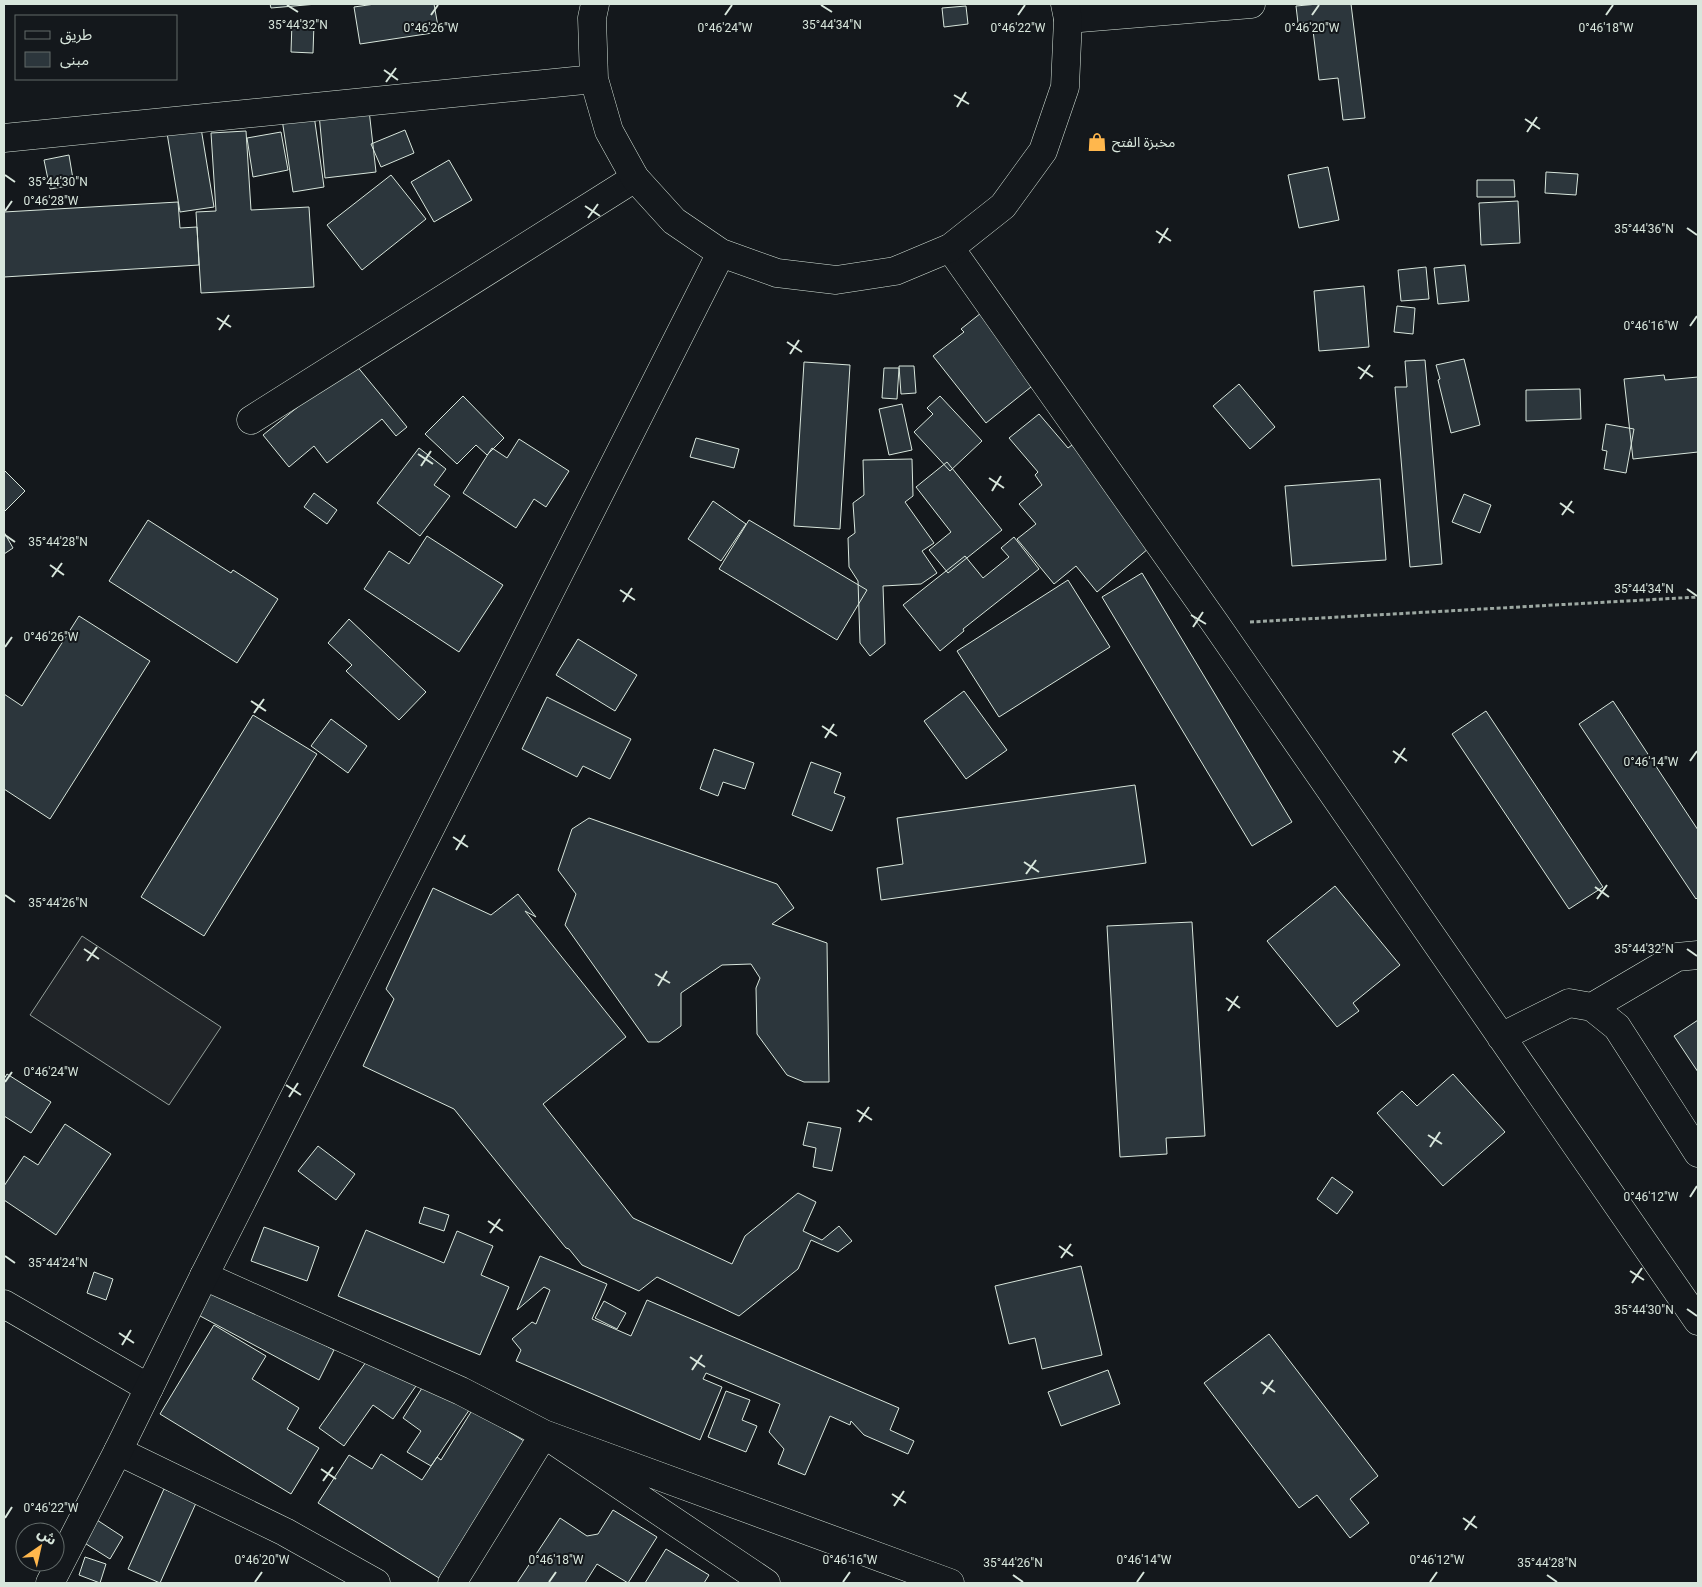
<svg xmlns="http://www.w3.org/2000/svg" width="1702" height="1587" font-family="Roboto,'Noto Sans Arabic',sans-serif">
<style>
.garden{fill:#202428;stroke:#939e99}
.building{fill:#2c363c;stroke:#d8e6dc}
.lines{fill:none;stroke-linecap:round;stroke-linejoin:round}
.minor-casing{stroke:#d8e6dc;stroke-width:29}
.major-casing{stroke:#d8e6dc;stroke-width:29}
.path{stroke:#9da8a2;stroke-width:3;stroke-dasharray:4 2.5;stroke-linecap:butt}
.minor{stroke:#14181c;stroke-width:28}
.major{stroke:#14181c;stroke-width:28}
.ticks{fill:none;stroke:#d8e6dc;stroke-width:2}
.labels{text-anchor:middle;dominant-baseline:central;stroke-width:4;stroke-linejoin:round;paint-order:stroke}
.poi-label{font-size:14px;fill:#d8e6dc;stroke:#14181c;text-anchor:start}
.ticks-label{font-size:12px;text-anchor:middle;fill:#d8e6dc;stroke:#14181c;stroke-width:4;stroke-linejoin:round;paint-order:stroke}
</style>
<rect width="100%" height="100%" fill="#14181c"/>
<!-- garden -->
<path class="garden" d="M 82,936 L 221,1027 L 169,1105 L 30,1015 Z"/>
<!-- building -->
<path class="building" d="M 270,4 L 317,4 L 271,8 Z
M 375,4 L 434,4 L 439,32 L 360,44 L 354,7 Z
M 1318,4 L 1351,4 L 1365,118 L 1343,120 L 1338,78 L 1319,80 L 1312,22 L 1298,23 L 1296,6 Z
M 966,6 L 968,24 L 944,27 L 942,8 Z
M 292,22 L 314,23 L 313,53 L 291,52 Z
M 369,110 L 376,172 L 325,178 L 319,114 Z
M 314,115 L 324,187 L 293,192 L 282,119 Z
M 200,122 L 214,207 L 180,212 L 166,127 Z
M 405,130 L 414,153 L 381,167 L 371,144 Z
M 246,131 L 251,210 L 309,207 L 314,287 L 201,293 L 196,212 L 216,211 L 211,133 Z
M 281,132 L 288,170 L 253,177 L 247,138 Z
M 69,155 L 74,185 L 50,189 L 44,160 Z
M 449,160 L 472,200 L 434,222 L 411,182 Z
M 1328,167 L 1339,220 L 1299,228 L 1288,175 Z
M 1546,172 L 1578,174 L 1576,195 L 1545,193 Z
M 391,175 L 426,219 L 362,270 L 327,225 Z
M 1477,180 L 1514,180 L 1515,197 L 1477,197 Z
M 1518,201 L 1520,243 L 1481,245 L 1479,203 Z
M 178,202 L 180,228 L 197,227 L 199,265 L 4,277 L 4,212 Z
M 1465,265 L 1469,301 L 1438,304 L 1434,268 Z
M 1426,267 L 1429,299 L 1401,301 L 1398,270 Z
M 1364,286 L 1369,347 L 1319,351 L 1314,291 Z
M 1397,306 L 1415,308 L 1413,334 L 1394,332 Z
M 981,313 L 1036,383 L 986,423 L 933,356 L 964,332 L 961,329 Z
M 347,354 L 407,427 L 396,436 L 382,419 L 327,463 L 314,446 L 289,467 L 263,435 L 299,406 L 292,398 Z
M 1464,359 L 1480,425 L 1451,433 L 1438,380 L 1440,379 L 1436,365 Z
M 1425,360 L 1442,564 L 1410,567 L 1395,387 L 1407,387 L 1405,361 Z
M 804,362 L 850,365 L 840,529 L 794,526 Z
M 899,366 L 914,366 L 916,393 L 901,394 Z
M 884,368 L 899,368 L 897,399 L 882,398 Z
M 1664,375 L 1665,380 L 1698,377 L 1698,452 L 1633,459 L 1624,379 Z
M 1239,384 L 1275,427 L 1250,449 L 1213,406 Z
M 1580,389 L 1581,419 L 1526,421 L 1526,390 Z
M 463,396 L 504,438 L 487,455 L 476,445 L 457,464 L 425,434 Z
M 940,396 L 982,441 L 950,471 L 914,432 L 933,414 L 927,408 Z
M 902,404 L 912,450 L 889,455 L 879,409 Z
M 1039,414 L 1068,448 L 1072,445 L 1155,543 L 1097,592 L 1076,566 L 1054,584 L 1017,539 L 1036,524 L 1019,504 L 1042,485 L 1035,475 L 1038,472 L 1009,438 Z
M 1606,424 L 1634,429 L 1626,473 L 1604,469 L 1607,451 L 1602,450 Z
M 696,438 L 739,449 L 734,468 L 690,457 Z
M 519,439 L 569,471 L 546,507 L 534,499 L 516,528 L 463,493 L 492,448 L 507,458 Z
M 419,448 L 446,469 L 434,485 L 450,496 L 420,536 L 377,503 Z
M 912,459 L 913,496 L 905,502 L 934,543 L 922,551 L 937,573 L 921,584 L 883,586 L 885,644 L 870,656 L 860,643 L 858,581 L 849,567 L 848,538 L 855,533 L 853,503 L 864,495 L 863,460 Z
M 947,462 L 1002,530 L 948,573 L 929,550 L 951,532 L 916,487 Z
M 4,470 L 25,491 L 4,512 Z
M 1380,479 L 1386,560 L 1292,566 L 1285,486 Z
M 314,493 L 337,510 L 327,524 L 304,507 Z
M 1464,494 L 1491,505 L 1480,533 L 1452,522 Z
M 713,501 L 746,524 L 721,561 L 688,539 Z
M 148,520 L 231,573 L 233,570 L 278,599 L 237,663 L 109,581 Z
M 749,520 L 867,590 L 837,640 L 719,569 Z
M 4,532 L 13,548 L 4,554 Z
M 427,536 L 503,585 L 459,652 L 364,589 L 389,551 L 409,564 Z
M 1014,537 L 1039,569 L 963,629 L 964,631 L 940,651 L 903,605 L 965,556 L 983,578 L 1009,557 L 1001,548 Z
M 1142,573 L 1292,822 L 1252,846 L 1102,597 Z
M 1068,580 L 1110,647 L 999,717 L 957,651 Z
M 79,616 L 150,661 L 50,819 L 4,789 L 4,694 L 22,706 Z
M 349,619 L 426,692 L 399,720 L 346,671 L 352,665 L 328,643 Z
M 578,639 L 637,675 L 615,711 L 556,675 Z
M 964,691 L 1007,750 L 966,779 L 924,721 Z
M 547,697 L 631,739 L 610,779 L 583,766 L 577,777 L 522,749 Z
M 1613,701 L 1698,830 L 1698,897 L 1696,899 L 1579,724 Z
M 1486,711 L 1603,887 L 1569,909 L 1452,734 Z
M 253,715 L 317,754 L 204,936 L 141,897 Z
M 331,719 L 367,746 L 348,773 L 311,746 Z
M 714,749 L 754,763 L 745,789 L 723,782 L 718,796 L 700,789 Z
M 811,762 L 841,773 L 834,793 L 845,797 L 832,831 L 792,815 Z
M 1135,785 L 1146,863 L 881,900 L 877,868 L 903,864 L 897,818 Z
M 589,818 L 777,884 L 794,908 L 772,924 L 827,943 L 829,1082 L 804,1082 L 787,1075 L 757,1034 L 756,988 L 760,978 L 751,964 L 722,965 L 681,993 L 681,1026 L 659,1042 L 648,1042 L 565,925 L 576,894 L 558,870 L 572,829 Z
M 1335,886 L 1400,965 L 1353,1003 L 1359,1011 L 1337,1027 L 1267,941 Z
M 433,888 L 491,915 L 518,894 L 536,917 L 525,911 L 626,1037 L 543,1104 L 633,1218 L 732,1264 L 745,1236 L 798,1193 L 816,1202 L 803,1231 L 822,1240 L 839,1226 L 852,1241 L 838,1252 L 811,1240 L 798,1269 L 739,1316 L 657,1277 L 639,1291 L 582,1265 L 569,1249 L 566,1248 L 454,1109 L 363,1066 L 394,999 L 386,989 Z
M 1192,922 L 1205,1136 L 1166,1138 L 1167,1154 L 1120,1157 L 1107,926 Z
M 1698,1020 L 1698,1072 L 1674,1036 Z
M 7,1074 L 51,1102 L 31,1133 L 4,1116 L 4,1079 Z
M 1453,1074 L 1505,1132 L 1443,1186 L 1377,1113 L 1402,1091 L 1417,1106 Z
M 808,1122 L 841,1128 L 832,1171 L 813,1167 L 816,1148 L 803,1145 Z
M 65,1124 L 111,1154 L 56,1235 L 4,1200 L 4,1186 L 24,1156 L 38,1165 Z
M 318,1146 L 355,1174 L 336,1200 L 298,1171 Z
M 1332,1177 L 1353,1192 L 1337,1214 L 1317,1199 Z
M 424,1207 L 449,1215 L 444,1231 L 419,1223 Z
M 264,1227 L 319,1247 L 307,1281 L 251,1261 Z
M 366,1230 L 444,1263 L 457,1231 L 493,1246 L 481,1275 L 509,1287 L 480,1355 L 338,1296 Z
M 540,1256 L 607,1284 L 592,1319 L 631,1336 L 647,1300 L 899,1408 L 890,1430 L 914,1441 L 908,1454 L 864,1435 L 851,1421 L 850,1425 L 830,1416 L 805,1475 L 778,1464 L 784,1449 L 769,1432 L 780,1404 L 706,1373 L 703,1379 L 722,1387 L 700,1440 L 516,1361 L 521,1350 L 512,1339 L 532,1322 L 536,1324 L 550,1290 L 544,1287 L 517,1310 Z
M 1081,1266 L 1102,1355 L 1042,1369 L 1035,1338 L 1009,1344 L 995,1286 Z
M 94,1272 L 113,1279 L 106,1300 L 87,1293 Z
M 203,1280 L 334,1350 L 319,1380 L 189,1310 Z
M 604,1301 L 626,1313 L 617,1329 L 595,1318 Z
M 214,1325 L 266,1356 L 252,1379 L 299,1408 L 287,1429 L 319,1448 L 291,1494 L 160,1414 Z
M 1269,1334 L 1378,1476 L 1350,1499 L 1369,1523 L 1350,1538 L 1317,1495 L 1299,1508 L 1204,1383 Z
M 371,1355 L 416,1386 L 393,1419 L 373,1405 L 344,1446 L 319,1428 Z
M 1108,1370 L 1120,1404 L 1061,1426 L 1048,1392 Z
M 429,1377 L 474,1403 L 431,1466 L 407,1452 L 421,1431 L 403,1418 Z
M 726,1391 L 750,1400 L 742,1420 L 757,1426 L 746,1452 L 708,1437 Z
M 476,1404 L 493,1422 L 524,1441 L 439,1578 L 318,1503 L 349,1455 L 372,1469 L 381,1454 L 422,1480 L 437,1457 L 441,1460 Z
M 164,1489 L 196,1503 L 160,1583 L 128,1569 Z
M 613,1510 L 657,1537 L 628,1583 L 597,1564 L 585,1583 L 517,1583 L 560,1518 L 587,1536 L 598,1534 Z
M 97,1520 L 123,1537 L 110,1559 L 83,1542 Z
M 666,1549 L 709,1575 L 704,1583 L 645,1583 Z
M 85,1557 L 106,1564 L 100,1583 L 79,1575 Z"/>
<g class="lines">
<!-- minor casing -->
<g class="minor-casing">
<path id="minor" d="M 1068,19 L 1251,4
M 950,248 L 1215,623 L 1698,1321
M 251,420 L 635,178
M 1592,1007 L 1677,957 L 1698,955
M 1501,1037 L 1569,1003 L 1592,1007 L 1617,1027 L 1698,1153
M 204,1276 L 461,1391 L 544,1434 L 950,1583
M 4,1304 L 149,1388
M 118,1451 L 285,1532 L 376,1583
M 452,1583 L 544,1434 L 766,1583"/>
</g>
<!-- major casing -->
<g class="major-casing">
<path id="major" d="M 595,4 L 592,18 L 594,79 L 609,131 L 635,178 L 674,221 L 721,253 L 777,273 L 836,280 L 895,271 L 950,248 L 1003,206 L 1043,151 L 1065,87 L 1068,19 L 1065,4
M 4,138 L 594,79
M 50,1583 L 118,1451 L 204,1276 L 721,253"/>
</g>
<!-- path -->
<path class="path" d="M 1250,622 L 1698,597"/>
<!-- minor -->
<use href="#minor" class="minor"/>
<!-- major -->
<use href="#major" class="major"/>
</g>
<!-- ticks -->
<path class="ticks" d="M 287,5 L 298,12M 821,5 L 832,12M 431,15 L 438,5M 725,15 L 732,5M 1018,15 L 1025,5M 1312,15 L 1319,5M 1606,15 L 1613,5M 384,70 L 398,80M 386,82 L 396,68M 954,95 L 969,104M 957,107 L 966,92M 1525,119 L 1540,129M 1527,132 L 1537,117M 5,175 L 15,182M 585,206 L 600,216M 5,211 L 12,201M 588,218 L 598,204M 1687,228 L 1697,235M 1156,231 L 1171,241M 1159,243 L 1168,228M 217,318 L 231,327M 1690,326 L 1697,316M 219,330 L 229,315M 787,342 L 802,352M 790,354 L 799,340M 1358,367 L 1373,377M 1360,379 L 1370,365M 418,454 L 433,464M 421,466 L 431,451M 989,478 L 1004,488M 992,491 L 1001,476M 1560,503 L 1574,513M 1562,515 L 1572,501M 5,535 L 15,542M 50,565 L 64,575M 52,577 L 62,563M 1687,589 L 1697,596M 620,590 L 635,600M 623,602 L 632,588M 1191,615 L 1206,624M 1193,627 L 1203,612M 5,647 L 12,637M 251,701 L 266,711M 254,713 L 264,699M 822,726 L 837,736M 825,738 L 834,724M 1393,751 L 1407,761M 1690,761 L 1697,751M 1395,763 L 1405,748M 453,837 L 468,847M 456,850 L 465,835M 1024,862 L 1039,872M 1026,874 L 1036,860M 1595,887 L 1609,897M 5,895 L 15,902M 1597,899 L 1607,885M 84,949 L 99,959M 1687,949 L 1697,956M 87,961 L 97,947M 655,974 L 670,983M 658,986 L 667,971M 1226,998 L 1240,1008M 1228,1011 L 1238,996M 5,1082 L 12,1072M 286,1085 L 301,1095M 289,1097 L 298,1083M 857,1110 L 872,1120M 859,1122 L 869,1107M 1428,1135 L 1442,1144M 1430,1147 L 1440,1132M 1690,1197 L 1697,1186M 488,1221 L 503,1231M 490,1233 L 500,1219M 1059,1246 L 1073,1256M 5,1256 L 15,1263M 1061,1258 L 1071,1244M 1630,1271 L 1644,1280M 1632,1283 L 1642,1268M 1687,1309 L 1697,1316M 119,1333 L 134,1343M 122,1345 L 131,1330M 690,1357 L 705,1367M 692,1370 L 702,1355M 1261,1382 L 1275,1392M 1263,1394 L 1273,1380M 321,1469 L 336,1479M 323,1481 L 333,1467M 892,1494 L 906,1503M 894,1506 L 904,1491M 5,1518 L 12,1507M 1463,1518 L 1477,1528M 1465,1530 L 1475,1516M 1013,1575 L 1023,1582M 1547,1575 L 1557,1582M 255,1582 L 262,1572M 549,1582 L 556,1572M 843,1582 L 850,1572M 1137,1582 L 1144,1572M 1430,1582 L 1437,1572"/>
<!-- icons -->
<defs>
<g id="shop-bare" transform="scale(1.5)"><path d="M-5-2.5h2.3a2.7 3.5 0 0 1 5.4 0H5L5.5 6h-11ZM-1.5-2.5h3a1.5 2.3 0 0 0-3 0Z" fill="#ffb74d" stroke="#14181c" stroke-width="2.5" paint-order="stroke"/></g>
</defs>
<g fill-rule="evenodd">
<use href="#shop-bare" x="1097" y="142"/>
</g>
<g class="labels">
<!-- poi labels -->
<g class="poi-label">
<text x="1112" y="142">مخبزة الفتح</text>
</g>
</g>
<g class="ticks-label">
<text x="298" y="29">35°44'32"N</text>
<text x="832" y="29">35°44'34"N</text>
<text x="431" y="32">0°46'26"W</text>
<text x="725" y="32">0°46'24"W</text>
<text x="1018" y="32">0°46'22"W</text>
<text x="1312" y="32">0°46'20"W</text>
<text x="1606" y="32">0°46'18"W</text>
<text x="58" y="186">35°44'30"N</text>
<text x="51" y="205">0°46'28"W</text>
<text x="1644" y="233">35°44'36"N</text>
<text x="1651" y="330">0°46'16"W</text>
<text x="58" y="546">35°44'28"N</text>
<text x="1644" y="593">35°44'34"N</text>
<text x="51" y="641">0°46'26"W</text>
<text x="1651" y="766">0°46'14"W</text>
<text x="58" y="907">35°44'26"N</text>
<text x="1644" y="953">35°44'32"N</text>
<text x="51" y="1076">0°46'24"W</text>
<text x="1651" y="1201">0°46'12"W</text>
<text x="58" y="1267">35°44'24"N</text>
<text x="1644" y="1314">35°44'30"N</text>
<text x="51" y="1512">0°46'22"W</text>
<text x="262" y="1564">0°46'20"W</text>
<text x="556" y="1564">0°46'18"W</text>
<text x="850" y="1564">0°46'16"W</text>
<text x="1144" y="1564">0°46'14"W</text>
<text x="1437" y="1564">0°46'12"W</text>
<text x="1013" y="1567">35°44'26"N</text>
<text x="1547" y="1567">35°44'28"N</text>
</g>
<!-- border -->
<rect width="1702" height="1587" fill="none" stroke="#d8e6dc" stroke-width="10"/>
<!-- legend -->
<rect x="15" y="15" width="162" height="65" fill="#14181c" stroke="#626a69"/>
<rect x="25" y="31" width="25" height="8" fill="#14181c" stroke="#626a69"/>
<text x="60" y="40" font-size="15" fill="#d8e6dc">طريق</text>
<rect x="25" y="52" width="25" height="15" fill="#2c363c" stroke="#626a69"/>
<text x="60" y="65" font-size="15" fill="#d8e6dc">مبنى</text>
<!-- north arrow -->
<g transform="translate(40 1547) rotate(34)"><circle r="24" fill="#14181c" stroke="#626a69"/>
<path d="M0-4L9 19L0 12L-9 19Z" fill="#ffb74d"/>
<text y="-8" font-size="14" font-weight="bold" text-anchor="middle" fill="#d8e6dc">ش</text>
</g>
</svg>
